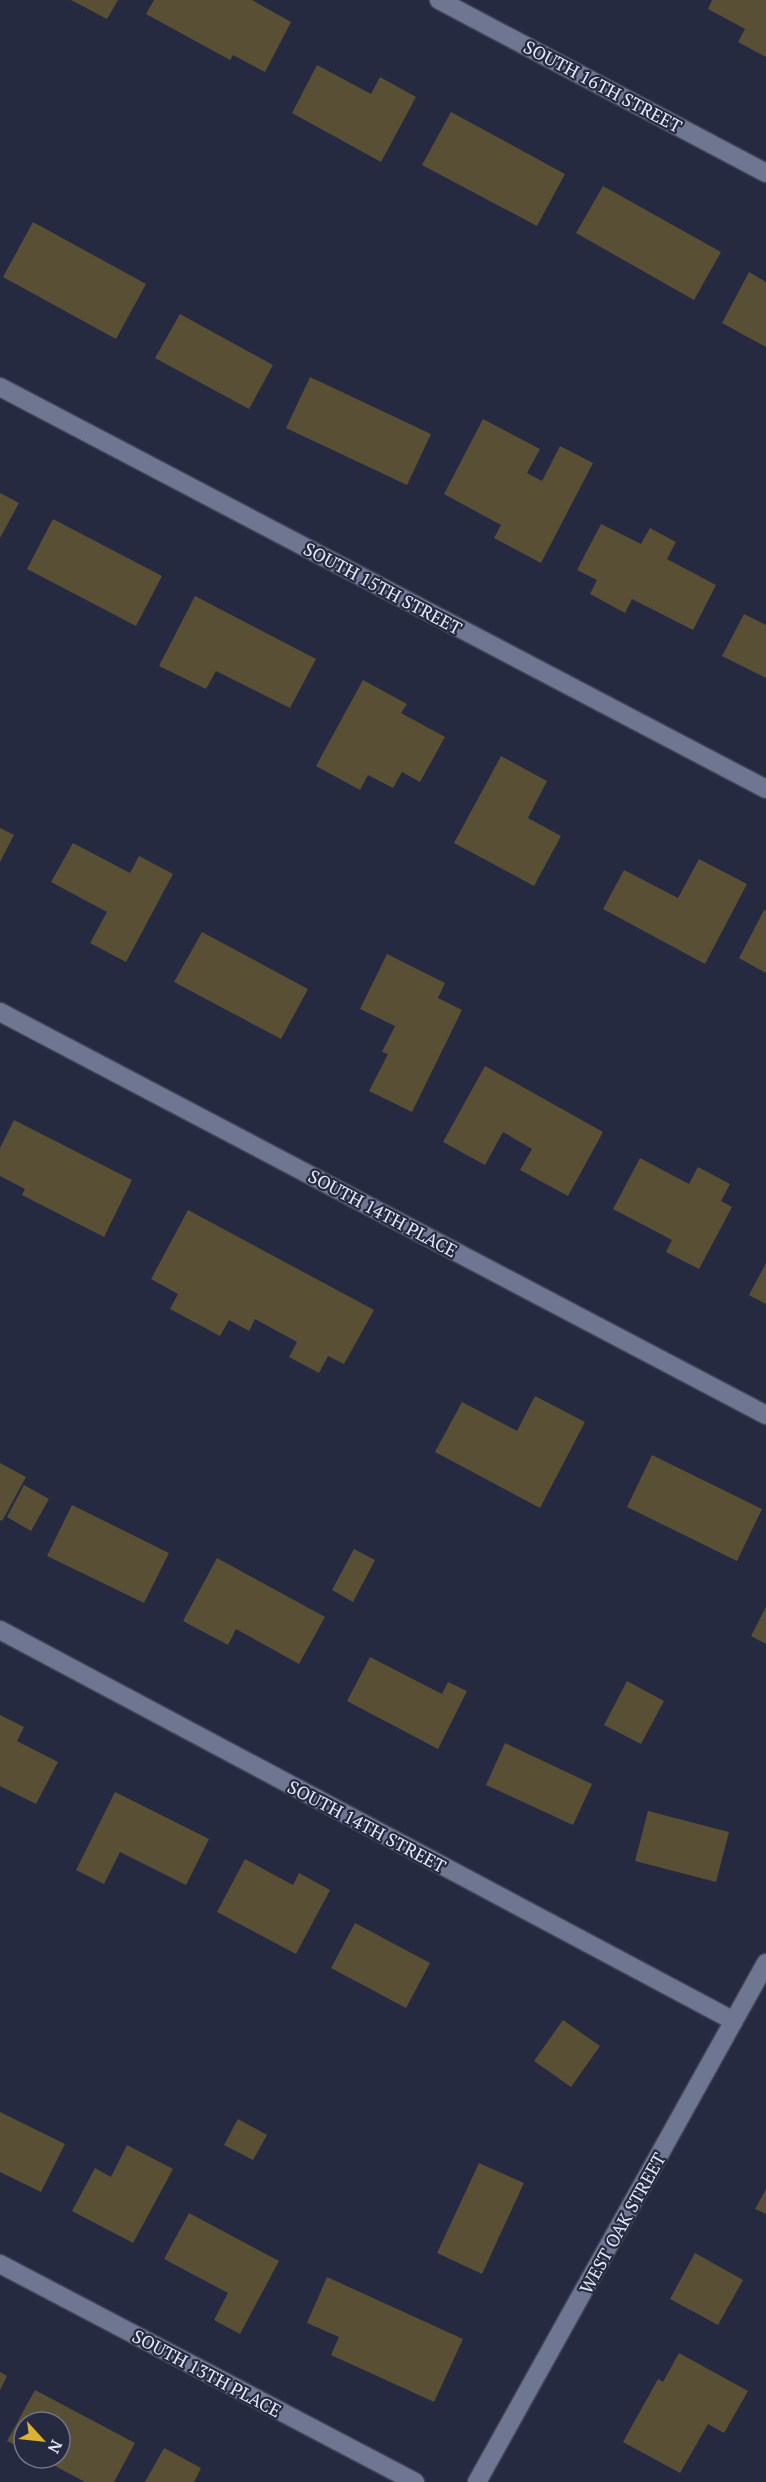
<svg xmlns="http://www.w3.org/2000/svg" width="766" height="2482" font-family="'PT Serif',serif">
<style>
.building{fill:#594f34}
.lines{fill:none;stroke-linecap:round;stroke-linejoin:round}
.minor-casing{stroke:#424659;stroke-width:21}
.minor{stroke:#6f7691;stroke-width:18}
.labels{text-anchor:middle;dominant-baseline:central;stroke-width:4.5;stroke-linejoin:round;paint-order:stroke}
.street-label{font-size:18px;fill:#e4e9f8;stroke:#252a41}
</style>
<rect width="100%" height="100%" fill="#252a41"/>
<!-- building -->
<path class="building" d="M 71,0 L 118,0 L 107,19 Z
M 154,0 L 252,0 L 291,22 L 265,72 L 233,55 L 230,60 L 146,14 Z
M 712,0 L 766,0 L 766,57 L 738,42 L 745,29 L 708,9 Z
M 317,65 L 371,94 L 380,77 L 416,97 L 381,162 L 292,113 Z
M 451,112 L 565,174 L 537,226 L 422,165 Z
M 603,186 L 721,252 L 694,300 L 576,233 Z
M 33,222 L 146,284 L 116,339 L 3,277 Z
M 749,272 L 766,282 L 766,347 L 722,323 Z
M 180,314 L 273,365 L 249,409 L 155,358 Z
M 310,377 L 431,434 L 407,485 L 286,428 Z
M 483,419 L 540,449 L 527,473 L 542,481 L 560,446 L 593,463 L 541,563 L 494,538 L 501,525 L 444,494 Z
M 0,493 L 19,503 L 0,538 Z
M 53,519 L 162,576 L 136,626 L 27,569 Z
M 601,524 L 641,544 L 650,528 L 676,542 L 667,559 L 716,585 L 693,630 L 632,599 L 625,613 L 590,594 L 597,580 L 577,570 Z
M 195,596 L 316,659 L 290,708 L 216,671 L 206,689 L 159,666 Z
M 744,614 L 766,625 L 766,678 L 722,656 Z
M 363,680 L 407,704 L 401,713 L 445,737 L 420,782 L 402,772 L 393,788 L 368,775 L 360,790 L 316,766 Z
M 501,756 L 547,781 L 528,818 L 561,836 L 534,886 L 454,843 Z
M 0,828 L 14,835 L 0,862 Z
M 73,843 L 130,873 L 139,856 L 173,874 L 126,962 L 90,943 L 107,912 L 51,882 Z
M 699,859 L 747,884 L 705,964 L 603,909 L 624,870 L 678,898 Z
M 764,910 L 766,911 L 766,973 L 739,958 Z
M 202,932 L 308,989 L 281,1039 L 174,982 Z
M 387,954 L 445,983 L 438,998 L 462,1010 L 412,1112 L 369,1091 L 388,1054 L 382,1052 L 395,1026 L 360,1009 Z
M 485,1066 L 603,1132 L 568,1196 L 520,1170 L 532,1149 L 503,1132 L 485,1165 L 443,1142 Z
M 14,1120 L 132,1180 L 104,1237 L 22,1195 L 25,1189 L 0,1176 L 0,1148 Z
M 640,1158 L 689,1184 L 698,1167 L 730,1184 L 721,1201 L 732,1207 L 699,1269 L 666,1252 L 672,1240 L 613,1209 Z
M 188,1210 L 374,1310 L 344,1364 L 328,1356 L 319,1373 L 289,1357 L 297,1342 L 255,1319 L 249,1331 L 229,1320 L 220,1336 L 170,1309 L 178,1294 L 151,1279 Z
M 766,1263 L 766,1304 L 749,1295 Z
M 535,1396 L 585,1422 L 540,1508 L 435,1452 L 462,1402 L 517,1431 Z
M 652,1455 L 762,1509 L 737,1561 L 627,1507 Z
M 0,1463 L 26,1477 L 2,1521 L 0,1520 Z
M 24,1485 L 49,1499 L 31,1531 L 7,1517 Z
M 72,1505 L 169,1553 L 144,1603 L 47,1556 Z
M 354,1549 L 375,1560 L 353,1602 L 332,1590 Z
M 217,1558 L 325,1617 L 299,1664 L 236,1629 L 228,1645 L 183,1621 Z
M 766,1607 L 766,1644 L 751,1636 Z
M 370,1657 L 442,1694 L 448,1682 L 467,1691 L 438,1749 L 347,1701 Z
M 627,1681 L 664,1701 L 641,1744 L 604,1725 Z
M 0,1715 L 24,1727 L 17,1741 L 58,1762 L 36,1804 L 0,1786 Z
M 505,1743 L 592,1784 L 573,1825 L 486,1785 Z
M 115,1792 L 209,1839 L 186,1885 L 120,1852 L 104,1884 L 76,1870 Z
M 648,1811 L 729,1832 L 716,1882 L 635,1861 Z
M 245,1859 L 293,1885 L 299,1873 L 330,1890 L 296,1954 L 217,1912 Z
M 355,1923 L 430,1963 L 406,2008 L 331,1968 Z
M 563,2020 L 600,2046 L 571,2087 L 534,2061 Z
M 0,2112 L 65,2144 L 41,2192 L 0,2172 Z
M 238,2119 L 267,2135 L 253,2160 L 224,2145 Z
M 127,2145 L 173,2169 L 133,2243 L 72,2211 L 95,2168 L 111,2177 Z
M 479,2163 L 524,2183 L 482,2274 L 437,2253 Z
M 766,2189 L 766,2214 L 755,2209 Z
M 189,2213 L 279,2261 L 240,2334 L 214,2320 L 228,2293 L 164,2259 Z
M 695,2253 L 743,2280 L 718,2325 L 670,2299 Z
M 327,2277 L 463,2339 L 434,2402 L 331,2355 L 339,2337 L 307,2323 Z
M 679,2353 L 748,2391 L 724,2433 L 708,2424 L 680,2473 L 623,2442 L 658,2379 L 663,2382 Z
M 0,2372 L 7,2376 L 0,2390 Z
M 35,2390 L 135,2443 L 114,2482 L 85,2482 L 40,2458 L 60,2458 L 60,2422 L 24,2422 L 24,2449 L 7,2441 Z
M 164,2448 L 201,2468 L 194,2482 L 145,2482 Z"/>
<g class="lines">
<!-- minor casing -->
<g class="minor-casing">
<path id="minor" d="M 439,0 L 766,173
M 0,387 L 766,789
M 0,1012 L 766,1415
M 0,1630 L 734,2021
M 0,2264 L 415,2482
M 477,2482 L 766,1963"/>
</g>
<!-- minor -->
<use href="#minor" class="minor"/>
</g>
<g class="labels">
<!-- street labels -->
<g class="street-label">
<text transform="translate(603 86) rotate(28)">SOUTH 16TH STREET</text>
<text transform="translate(383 588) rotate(28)">SOUTH 15TH STREET</text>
<text transform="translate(383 1213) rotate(28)">SOUTH 14TH PLACE</text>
<text transform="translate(367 1826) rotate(28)">SOUTH 14TH STREET</text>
<text transform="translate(622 2223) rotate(-61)">WEST OAK STREET</text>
<text transform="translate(207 2373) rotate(28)">SOUTH 13TH PLACE</text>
</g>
</g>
<!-- north arrow -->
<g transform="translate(42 2440) rotate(117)"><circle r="28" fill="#252a41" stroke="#71768a" stroke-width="1.5"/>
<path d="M0-4.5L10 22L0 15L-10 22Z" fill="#dcb233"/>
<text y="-9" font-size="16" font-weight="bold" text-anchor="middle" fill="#e4e9f8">N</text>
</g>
</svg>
